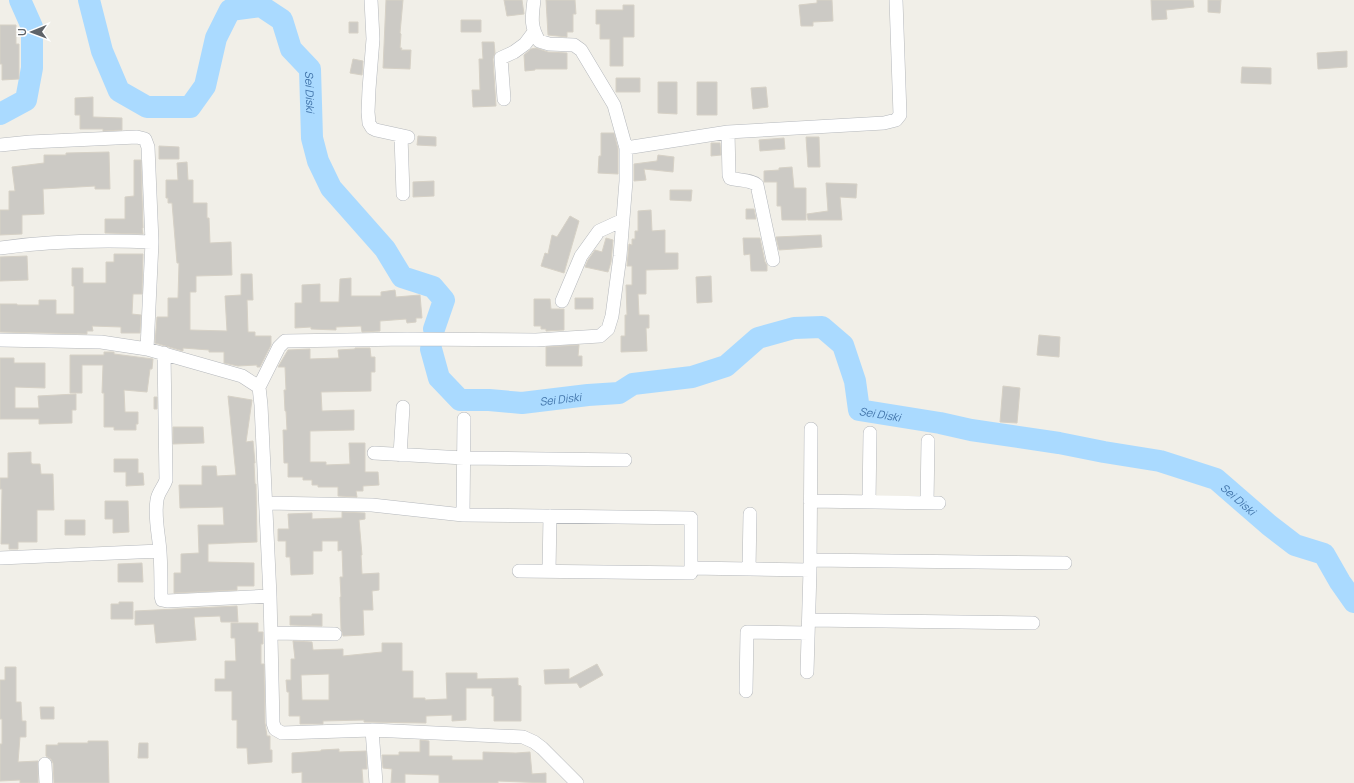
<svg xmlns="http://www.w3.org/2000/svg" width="1354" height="783" font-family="Manrope,sans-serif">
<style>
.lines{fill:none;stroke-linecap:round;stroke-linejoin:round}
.river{stroke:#aadaff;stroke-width:22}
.building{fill:#cccac5;stroke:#d6d1c6;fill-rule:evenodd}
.street-casing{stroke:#b5b8bc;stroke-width:14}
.street{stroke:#fff;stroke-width:13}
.labels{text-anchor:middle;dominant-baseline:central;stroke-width:3;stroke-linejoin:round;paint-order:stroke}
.water-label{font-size:11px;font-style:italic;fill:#4174aa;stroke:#fff}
</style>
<rect width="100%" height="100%" fill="#f1efe8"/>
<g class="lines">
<!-- river -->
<g class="river">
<path id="s1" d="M 89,0 L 102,51 L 119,91 L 147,107 L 190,107 L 205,86 L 216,38 L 230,10 L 261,6 L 282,20 L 291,49 L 310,69 L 312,138 L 318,161 L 331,188 L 385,249 L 402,277 L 433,287 L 444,300 L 434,329"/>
<path d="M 0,114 L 26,100 L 32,68 L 32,27 L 20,0"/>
<path id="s2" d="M 431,349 L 439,378 L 460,400 L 489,400 L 522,403 L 588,395 L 619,393 L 633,384 L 692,377 L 726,366 L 758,338 L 794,328 L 822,327 L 843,345 L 855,381 L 859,410 L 940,423 L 971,430 L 1059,443 L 1104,452 L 1160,461 L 1216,479 L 1269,525 L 1295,545 L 1324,554 L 1340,582 L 1354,602"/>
</g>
</g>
<!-- building -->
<path class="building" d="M 386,0 L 403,0 L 400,33 L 401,34 L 400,48 L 402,48 L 401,50 L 411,50 L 410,69 L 383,68 Z
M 504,0 L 522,0 L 524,14 L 507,16 Z
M 546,0 L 575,0 L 576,14 L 573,14 L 573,32 L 567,32 L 567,37 L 548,35 Z
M 817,0 L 832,0 L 833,21 L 813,22 L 813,26 L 801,26 L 799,5 L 817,3 Z
M 1151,0 L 1193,0 L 1194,7 L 1166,10 L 1167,19 L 1152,20 Z
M 1208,0 L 1221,0 L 1220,13 L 1208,12 Z
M 623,5 L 634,5 L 634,37 L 623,37 L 623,66 L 610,66 L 610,39 L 600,39 L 600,24 L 596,24 L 596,10 L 623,10 Z
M 461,20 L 481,20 L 481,32 L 461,32 Z
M 349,22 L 358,22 L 358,33 L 349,33 Z
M 0,25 L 16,25 L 16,44 L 19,44 L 19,79 L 2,80 L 2,64 L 0,64 Z
M 482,42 L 494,42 L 495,53 L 493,59 L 496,106 L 473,107 L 472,90 L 480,90 L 479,59 L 483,59 Z
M 536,48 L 548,52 L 567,53 L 567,69 L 535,69 L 535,70 L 525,71 L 524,55 L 531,49 Z
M 1347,51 L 1347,67 L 1318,69 L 1317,53 Z
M 353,59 L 363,61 L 362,75 L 350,73 Z
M 1242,67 L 1271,68 L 1271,84 L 1241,83 Z
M 616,78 L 640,78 L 640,92 L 616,92 Z
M 658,82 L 677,82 L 677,114 L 658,113 Z
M 697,82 L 717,82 L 717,115 L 697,115 Z
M 766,87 L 768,107 L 753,109 L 751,88 Z
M 93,97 L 93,117 L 122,118 L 122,130 L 103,131 L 103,129 L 80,129 L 80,115 L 75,115 L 75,98 Z
M 601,133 L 614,133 L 618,149 L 618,174 L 598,173 L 599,156 L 601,156 Z
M 418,136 L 436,137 L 436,146 L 417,145 Z
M 806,137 L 819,137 L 820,167 L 808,167 Z
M 784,138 L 785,149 L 760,151 L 759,140 Z
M 711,143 L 720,143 L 721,155 L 711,156 Z
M 159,146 L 179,147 L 179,159 L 159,159 Z
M 109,152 L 110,189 L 95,189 L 95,186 L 43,189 L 44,214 L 22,215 L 22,234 L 0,235 L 0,210 L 9,210 L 9,191 L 15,191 L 12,167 L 44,163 L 44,155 L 66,155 L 66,153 Z
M 658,155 L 674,157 L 673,172 L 644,169 L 646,180 L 634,181 L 634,164 L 657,161 Z
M 134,160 L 141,160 L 143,228 L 142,228 L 143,234 L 105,233 L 105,219 L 125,219 L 125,197 L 134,196 Z
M 187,162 L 188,180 L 193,180 L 193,203 L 207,203 L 207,218 L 209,218 L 210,243 L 231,242 L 232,275 L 196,276 L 196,292 L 190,292 L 190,330 L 227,331 L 225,296 L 241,295 L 241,274 L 252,274 L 253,300 L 247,300 L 248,332 L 255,332 L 255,336 L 271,336 L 271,345 L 260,367 L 257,367 L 257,365 L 238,366 L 224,363 L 224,352 L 209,352 L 209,350 L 183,348 L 183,351 L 155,343 L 157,317 L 168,317 L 168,298 L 178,298 L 179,263 L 177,263 L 172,203 L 168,203 L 168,198 L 166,198 L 166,180 L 178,180 L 177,163 Z
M 792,167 L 794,188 L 806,188 L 806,220 L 782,220 L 781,206 L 777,206 L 777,182 L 764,182 L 764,171 L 779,170 L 779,168 Z
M 434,181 L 434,196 L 413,197 L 413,182 Z
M 826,183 L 857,184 L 856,198 L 840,197 L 842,220 L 808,220 L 807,214 L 828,211 Z
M 670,190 L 692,190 L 691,201 L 670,200 Z
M 746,209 L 754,209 L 756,219 L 746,219 Z
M 651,210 L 652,231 L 665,230 L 665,253 L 678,253 L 678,269 L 646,270 L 646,294 L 638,294 L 639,315 L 649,315 L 649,328 L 646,328 L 647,351 L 621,352 L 621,336 L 625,336 L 625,315 L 627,315 L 626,285 L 632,285 L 632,266 L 627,266 L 629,244 L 632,245 L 632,239 L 635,239 L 635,231 L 638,231 L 638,211 Z
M 570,216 L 579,221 L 564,273 L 541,266 L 545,253 L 548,254 L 552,235 L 557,237 Z
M 821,235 L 822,247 L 779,250 L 776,237 Z
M 606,238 L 613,240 L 611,262 L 608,272 L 585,267 L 588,260 L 595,250 L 602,252 Z
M 743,238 L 760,238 L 765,262 L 767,265 L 767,271 L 751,271 L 750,254 L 744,255 Z
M 114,254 L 143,254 L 142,294 L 133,294 L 132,314 L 141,315 L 140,333 L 121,333 L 121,327 L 92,326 L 93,331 L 87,331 L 87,334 L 0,332 L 0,304 L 17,304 L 17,305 L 39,305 L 39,300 L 56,300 L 56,314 L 74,314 L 74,286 L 72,286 L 72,268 L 83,268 L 83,283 L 106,283 L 106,262 L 114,262 Z
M 27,256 L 28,280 L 0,281 L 0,257 Z
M 711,276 L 712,302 L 697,303 L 696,277 Z
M 351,278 L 351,296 L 381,296 L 381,292 L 395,290 L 396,297 L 420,295 L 422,318 L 416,318 L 416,322 L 407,323 L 406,319 L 380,321 L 380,331 L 362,332 L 361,326 L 336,327 L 336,330 L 311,329 L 311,327 L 295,328 L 295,303 L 302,303 L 302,285 L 320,284 L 320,302 L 339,302 L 340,279 Z
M 575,298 L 593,298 L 593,309 L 575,309 Z
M 534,299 L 550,299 L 551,309 L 564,309 L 564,330 L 546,331 L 546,329 L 541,329 L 541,326 L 534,326 Z
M 1039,335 L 1060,337 L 1059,357 L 1037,355 Z
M 579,345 L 578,356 L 582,356 L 582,366 L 546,366 L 546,347 Z
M 355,348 L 370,348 L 371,357 L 375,357 L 375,372 L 371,372 L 371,391 L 321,392 L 322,411 L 354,410 L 354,430 L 310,431 L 310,462 L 326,462 L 326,465 L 350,464 L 349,443 L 365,443 L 365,472 L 378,472 L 379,485 L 363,486 L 363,491 L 356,491 L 357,497 L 338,496 L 338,487 L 318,487 L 318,485 L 312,485 L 312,480 L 303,480 L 303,477 L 288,477 L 288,463 L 284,463 L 283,430 L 287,430 L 286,411 L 285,411 L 284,390 L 286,390 L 285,367 L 278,367 L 288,350 L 310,349 L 310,359 L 339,358 L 338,350 L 355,349 Z
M 104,352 L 114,352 L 114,354 L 153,359 L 152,369 L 150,369 L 147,392 L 124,390 L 125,412 L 138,412 L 138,424 L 136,424 L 136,430 L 114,430 L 114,427 L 104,427 L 104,393 L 102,393 L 103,365 L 82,365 L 82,393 L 70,393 L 70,355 L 104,355 Z
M 0,358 L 14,358 L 14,363 L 45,363 L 45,388 L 15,387 L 15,408 L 39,408 L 38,396 L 76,394 L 76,410 L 72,410 L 72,423 L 39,424 L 39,419 L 0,419 Z
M 1003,386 L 1020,388 L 1017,423 L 1000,422 Z
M 228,396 L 252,400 L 246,442 L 253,441 L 255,463 L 254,463 L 255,484 L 256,484 L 257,542 L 208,544 L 208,562 L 254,563 L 254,586 L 237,586 L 237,590 L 174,593 L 174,573 L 181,573 L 181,554 L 199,553 L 198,525 L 224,525 L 223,507 L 180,508 L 179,485 L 202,485 L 202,466 L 216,466 L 217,476 L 236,475 Z
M 154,397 L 157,397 L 157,409 L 154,409 Z
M 173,427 L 203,427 L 204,443 L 173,444 Z
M 31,452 L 31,463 L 32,463 L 32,464 L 40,464 L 41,474 L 53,474 L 54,510 L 37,510 L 37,542 L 18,542 L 18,549 L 9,549 L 9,544 L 1,544 L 2,489 L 0,489 L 0,478 L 8,478 L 8,453 Z
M 114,459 L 138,459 L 138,473 L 143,473 L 144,485 L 126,486 L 126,472 L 114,472 Z
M 105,501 L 128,501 L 129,532 L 113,533 L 113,519 L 105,519 Z
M 342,512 L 365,513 L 365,519 L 359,520 L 362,555 L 361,555 L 362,574 L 379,573 L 379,590 L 372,591 L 373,610 L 363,610 L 364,635 L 343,636 L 341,629 L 340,597 L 341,597 L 340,577 L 343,577 L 342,550 L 338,551 L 338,541 L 322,541 L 322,551 L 313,551 L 313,574 L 291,575 L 290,557 L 286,557 L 286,541 L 278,541 L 278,529 L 289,529 L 288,514 L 312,513 L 312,519 L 342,518 Z
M 65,520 L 85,520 L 85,535 L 65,535 Z
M 142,563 L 143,582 L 118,582 L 118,564 Z
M 119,602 L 133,602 L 133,619 L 111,619 L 111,604 L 119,604 Z
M 237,606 L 238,622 L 221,622 L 220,616 L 194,617 L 196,640 L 156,643 L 154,624 L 135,625 L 135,611 Z
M 312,614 L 322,614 L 322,626 L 290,625 L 290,616 L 312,616 Z
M 231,623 L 258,623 L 258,632 L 263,632 L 263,644 L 261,644 L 261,664 L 264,664 L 265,723 L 267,736 L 270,736 L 270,750 L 272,750 L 272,762 L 248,764 L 247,748 L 237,748 L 237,720 L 232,720 L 232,691 L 215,691 L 215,679 L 225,679 L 225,661 L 236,661 L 235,638 L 231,638 Z
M 293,641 L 312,642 L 313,650 L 343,649 L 343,656 L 382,652 L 382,643 L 402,643 L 402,671 L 413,671 L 413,698 L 425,698 L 425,700 L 447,699 L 446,673 L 477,673 L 477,679 L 518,678 L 518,685 L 521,686 L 521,721 L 494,721 L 494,696 L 492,696 L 492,688 L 466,688 L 466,720 L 452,721 L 452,715 L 426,716 L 426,723 L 364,722 L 364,720 L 323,721 L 323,724 L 300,724 L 300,716 L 289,716 L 289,692 L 287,692 L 286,680 L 291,680 L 291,659 L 295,659 ZM 329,674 L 329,700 L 302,700 L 301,675 Z
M 597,664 L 603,675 L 580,688 L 577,683 L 545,684 L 544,670 L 569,669 L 569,679 Z
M 5,667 L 16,667 L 16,702 L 21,702 L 22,721 L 26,721 L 26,737 L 20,737 L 18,762 L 38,761 L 38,783 L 20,783 L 20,780 L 0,781 L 0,744 L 2,744 L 2,719 L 0,719 L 0,680 L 5,680 Z
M 40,707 L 54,707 L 54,719 L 41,719 Z
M 420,740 L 429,741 L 429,756 L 452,756 L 452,760 L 483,760 L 483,752 L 516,753 L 530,752 L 532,774 L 546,773 L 546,783 L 498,781 L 498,783 L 439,783 L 439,775 L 405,774 L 405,783 L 391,783 L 392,769 L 383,768 L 382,755 L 399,755 L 399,752 L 420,752 Z
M 88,741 L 108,741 L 109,783 L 54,783 L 53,763 L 51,759 L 46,756 L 46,745 L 58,745 L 58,743 L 88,743 Z
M 139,743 L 148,743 L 148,758 L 138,758 Z
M 339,749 L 339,752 L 366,751 L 367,769 L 362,769 L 363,783 L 302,783 L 302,772 L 292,773 L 292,753 L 321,751 L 321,750 Z"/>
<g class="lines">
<!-- street casing -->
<g class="street-casing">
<path id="street" d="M 371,0 L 373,39 L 369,89 L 368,112 L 369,123 L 372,128 L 376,130 L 408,137
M 504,99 L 501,58 L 514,52 L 525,44 L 534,32
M 728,132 L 729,175 L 730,178 C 739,181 750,179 757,185 L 773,260
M 401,136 L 403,194
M 0,145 L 30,142 L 137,137 L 145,139 L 148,147 L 152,242 L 147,349
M 626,148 L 728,132 L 884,123 L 896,120 L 900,115 L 896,0
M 0,248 C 50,241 102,240 152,242
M 562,301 L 581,256 L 599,231 L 623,220
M 0,340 L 101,342 L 147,349 L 242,376 L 259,387 L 261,405 L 270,596 L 273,723 L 275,729 L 282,733 L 372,730 L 523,737 L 534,742 L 542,748 L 577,783
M 164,353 L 166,480 C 164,487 158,492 157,500 C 154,517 159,535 160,552 C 161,567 161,581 161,596 L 162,600 L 167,601 L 270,596
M 259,387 L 279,347 L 285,341 L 407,339 L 536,340 L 600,336 L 608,329 L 612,316 L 620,256 L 626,181 L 626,148 L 614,105 L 581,50 L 574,45 L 549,44 L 539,41 C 530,26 532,17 534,0
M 374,453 L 464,458 L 625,460
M 400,455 L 403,407
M 810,501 L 939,503
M 869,502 L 870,433
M 266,503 L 372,505 L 463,515 L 691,518 L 691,568
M 927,503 L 928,441
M 463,515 L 464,419
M 0,558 L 160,551
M 810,560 L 1065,563
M 749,569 L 750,514
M 519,571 L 691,573 L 691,568 L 810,570 L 811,429
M 549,571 L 550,516
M 809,620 L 1033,623
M 271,633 L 335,634
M 807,672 L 810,570
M 746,691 L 747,632 L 808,633
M 372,730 L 376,783
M 45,764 L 46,783"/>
</g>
<!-- street -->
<use href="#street" class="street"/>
</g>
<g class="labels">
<!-- water labels -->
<g class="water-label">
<text stroke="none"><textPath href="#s1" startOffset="415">Sei Diski</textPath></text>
<text stroke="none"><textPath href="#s2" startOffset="161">Sei Diski</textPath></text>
<text stroke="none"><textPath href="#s2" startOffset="556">Sei Diski</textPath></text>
<text stroke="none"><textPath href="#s2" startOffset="929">Sei Diski</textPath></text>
</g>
</g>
<!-- north arrow -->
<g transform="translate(32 32) rotate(269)" stroke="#ffffff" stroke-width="3" paint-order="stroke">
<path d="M0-3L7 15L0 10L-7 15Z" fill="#5f6368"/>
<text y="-6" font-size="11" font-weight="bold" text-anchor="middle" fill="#5f6368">U</text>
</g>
</svg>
